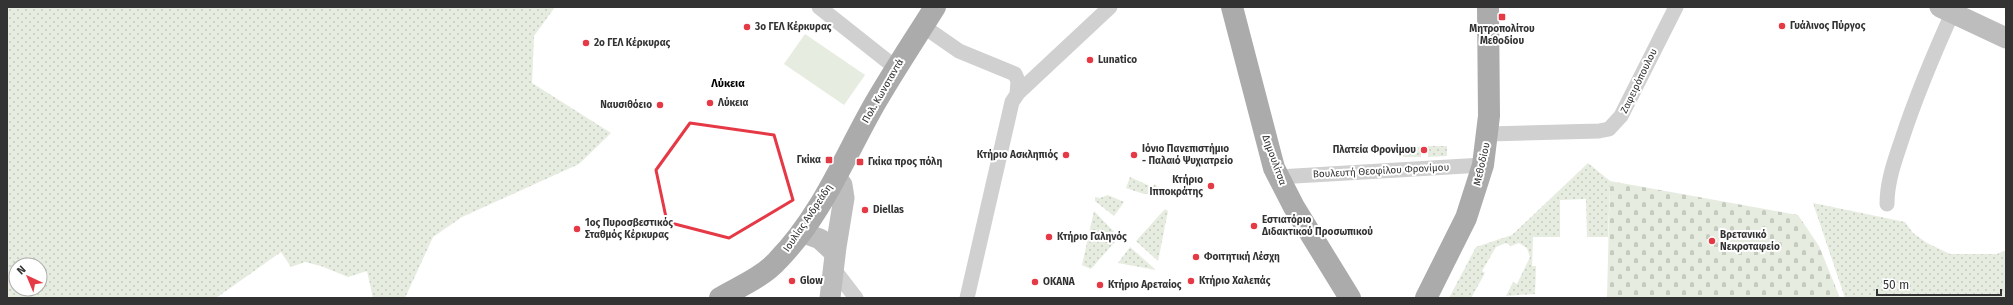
<svg xmlns="http://www.w3.org/2000/svg" width="2013" height="305" font-family="'Fira Sans',sans-serif">
<style>
.grass{fill:url(#grass-dots);fill-rule:evenodd}
.cemetery{fill:url(#cemetery-stones)}
.pitch{fill:#e6ecdf}
.lines{fill:none;stroke-linecap:round;stroke-linejoin:round}
.street{stroke:#d0d0d0;stroke-width:15}
.secondary{stroke:#bdbdbd;stroke-width:21}
.primary{stroke:#ababab;stroke-width:22}
.marked{fill:none;stroke:#e63946;stroke-width:3;stroke-linejoin:round}
.poi-dot{fill:#e63946;stroke:#fff;stroke-width:1.5}
.labels{text-anchor:middle;dominant-baseline:central;stroke-width:4;stroke-linejoin:round;paint-order:stroke}
.poi-label{font-size:10px;font-weight:bold;fill:#333;stroke:#fff;text-anchor:start}
.street-label{font-size:10px;fill:#333;stroke:#fff}
.neighbourhood-label{font-size:11px;font-weight:bold;fill:#000;stroke:#fff}
</style>
<defs>
<pattern id="grass-dots" width="8" height="8" patternUnits="userSpaceOnUse"><rect width="8" height="8" fill="#e6ecdf"/><path d="M2 2h.1M6 6h.1" fill="none" stroke="#c6cbc0" stroke-width="1.8" stroke-linecap="round"/></pattern>
<pattern id="cemetery-stones" width="16" height="16" patternUnits="userSpaceOnUse"><rect width="16" height="16" fill="#e6ecdf"/><path d="M2 7V4a2 2 0 0 1 4 0v3zM10 15v-3a2 2 0 0 1 4 0v3z" fill="#c6cbc0"/></pattern>
</defs>
<rect width="100%" height="100%" fill="#fff"/>
<!-- grass -->
<path class="grass" d="M 7,7 L 555,7 L 534,36 L 532,83 L 611,133 L 579,164 L 462,217 L 433,237 L 405,298 L 373,298 L 367,271 L 348,277 L 321,266 L 305,262 L 291,267 L 281,252 L 216,298 L 7,298 ZM 16,265 L 40,265 L 40,289 L 16,289 Z
M 1402,146 L 1421,147 L 1421,157 L 1403,157 Z
M 1428,146 L 1447,146 L 1447,156 L 1428,157 Z
M 1588,163 L 1610,181 L 1608,237 L 1587,237 L 1586,199 L 1560,200 L 1560,237 L 1533,237 L 1532,266 L 1536,266 L 1535,294 L 1506,296 L 1513,282 L 1517,284 L 1530,257 L 1527,248 L 1519,243 L 1511,246 L 1506,243 L 1496,247 L 1482,271 L 1485,273 L 1471,298 L 1449,298 L 1476,247 L 1512,235 Z
M 1130,177 L 1152,187 L 1155,184 L 1164,194 L 1163,197 L 1151,193 L 1144,194 L 1126,188 Z
M 1108,195 L 1124,202 L 1114,216 L 1095,201 L 1095,197 L 1100,198 Z
M 1813,203 L 1905,222 L 1913,233 L 1927,243 L 1950,254 L 1997,254 L 2006,250 L 2006,298 L 1845,298 Z
M 1165,209 L 1168,211 L 1158,261 L 1136,241 Z
M 1094,211 L 1119,237 L 1091,269 L 1082,265 Z
M 1130,247 L 1156,270 L 1118,263 Z"/>
<!-- cemetery -->
<path class="cemetery" d="M 1610,181 L 1798,215 L 1819,246 L 1840,298 L 1607,298 Z"/>
<!-- pitch -->
<path class="pitch" d="M 805,34 L 865,75 L 844,105 L 784,64 Z"/>
<g class="lines">
<!-- street -->
<path class="street" d="M 819,7 L 896,68
M 923,26 L 959,51 L 1015,74 L 1018,81 L 1017,94
M 1488,134 L 1599,131 L 1609,129 L 1621,116 L 1676,7
M 1278,177 L 1483,165
M 1887,204 C 1887,181 1895,160 1902,139 C 1917,93 1935,51 1955,7
M 833,268 L 856,298
M 967,298 L 1012,102 L 1018,93 L 1110,7"/>
<!-- secondary -->
<path class="secondary" d="M 1940,7 L 2006,38
M 801,232 L 820,239 L 835,253
M 830,298 L 836,247 L 844,198 L 842,185 L 836,177"/>
<!-- primary -->
<path class="primary" d="M 1232,7 L 1274,168 L 1294,207 L 1350,298
M 720,298 C 739,287 763,277 778,260 C 821,216 844,158 874,105 C 893,72 915,39 935,7
M 1426,298 L 1466,218 L 1483,165 L 1489,116 L 1488,7"/>
</g>
<!-- marked area -->
<path class="marked" d="M 690,123 L 774,135 L 793,200 L 729,238 L 667,222 L 656,170 Z"/>
<!-- markers -->
<g class="poi-dot">
<rect x="1498" y="13" width="8" height="8" rx="2"/>
<circle cx="1782" cy="26" r="4"/>
<circle cx="747" cy="27" r="4"/>
<circle cx="586" cy="43" r="4"/>
<circle cx="1090" cy="60" r="4"/>
<circle cx="710" cy="103" r="4"/>
<circle cx="660" cy="105" r="4"/>
<circle cx="1424" cy="150" r="4"/>
<circle cx="1066" cy="155" r="4"/>
<circle cx="1134" cy="155" r="4"/>
<rect x="825" y="156" width="8" height="8" rx="2"/>
<rect x="856" y="158" width="8" height="8" rx="2"/>
<circle cx="1211" cy="186" r="4"/>
<circle cx="865" cy="210" r="4"/>
<circle cx="1254" cy="226" r="4"/>
<circle cx="577" cy="229" r="4"/>
<circle cx="1049" cy="237" r="4"/>
<circle cx="1712" cy="241" r="4"/>
<circle cx="1196" cy="257" r="4"/>
<circle cx="792" cy="281" r="4"/>
<circle cx="1191" cy="281" r="4"/>
<circle cx="1035" cy="282" r="4"/>
<circle cx="1100" cy="285" r="4"/>
</g>
<g class="labels">
<!-- poi labels -->
<g class="poi-label">
<text x="1790" y="26">Γυάλινος Πύργος</text>
<text x="755" y="27">3ο ΓΕΛ Κέρκυρας</text>
<text x="1502" y="29" text-anchor="middle">Μητροπολίτου<tspan x="1502" dy="12">Μεθοδίου</tspan></text>
<text x="594" y="43">2ο ΓΕΛ Κέρκυρας</text>
<text x="1098" y="60">Lunatico</text>
<text x="718" y="103">Λύκεια</text>
<text x="652" y="105" text-anchor="end">Ναυσιθόειο</text>
<text x="1142" y="149">Ιόνιο Πανεπιστήμιο<tspan x="1142" dy="12">- Παλαιό Ψυχιατρείο</tspan></text>
<text x="1416" y="150" text-anchor="end">Πλατεία Φρονίμου</text>
<text x="1058" y="155" text-anchor="end">Κτήριο Ασκληπιός</text>
<text x="821" y="160" text-anchor="end">Γκίκα</text>
<text x="868" y="162">Γκίκα προς πόλη</text>
<text x="1203" y="180" text-anchor="end">Κτήριο<tspan x="1203" dy="12">Ιπποκράτης</tspan></text>
<text x="873" y="210">Diellas</text>
<text x="1262" y="220">Εστιατόριο<tspan x="1262" dy="12">Διδακτικού Προσωπικού</tspan></text>
<text x="585" y="223">1ος Πυροσβεστικός<tspan x="585" dy="12">Σταθμός Κέρκυρας</tspan></text>
<text x="1720" y="235">Βρετανικό<tspan x="1720" dy="12">Νεκροταφείο</tspan></text>
<text x="1057" y="237">Κτήριο Γαληνός</text>
<text x="1204" y="257">Φοιτητική Λέσχη</text>
<text x="800" y="281">Glow</text>
<text x="1199" y="281">Κτήριο Χαλεπάς</text>
<text x="1043" y="282">ΟΚΑΝΑ</text>
<text x="1108" y="285">Κτήριο Αρεταίος</text>
</g>
<!-- street labels -->
<g class="street-label">
<text transform="translate(1639 81) rotate(-64)">Ζαφειρόπουλου</text>
<text transform="translate(883 91) rotate(-60)">Πολ. Κωνσταντά</text>
<text transform="translate(1274 160) rotate(70)">Δημουλίτσα</text>
<text transform="translate(1482 164) rotate(-77)">Μεθοδίου</text>
<text transform="translate(1381 171) rotate(-3)">Βουλευτή Θεοφίλου Φρονίμου</text>
<text transform="translate(808 218) rotate(-56)">Ιουλίας Ανδρεάδη</text>
</g>
<!-- neighbourhood labels -->
<g class="neighbourhood-label">
<text x="728" y="83">Λύκεια</text>
</g>
</g>
<!-- border -->
<rect width="2013" height="305" fill="none" stroke="#333333" stroke-width="16"/>
<!-- north arrow -->
<g transform="translate(28 277) rotate(316)"><circle r="19" fill="#ffffff" stroke="#adadad"/>
<path d="M0-3L7 15L0 10L-7 15Z" fill="#e63946"/>
<text y="-6" font-size="11" font-weight="bold" text-anchor="middle" fill="#333333">N</text>
</g>
<!-- scale -->
<path d="M1877 289v6h124v-6" fill="none" stroke="#333333" stroke-width="2"/>
<text x="1883" y="289" font-size="12" fill="#333333" stroke="#ffffff" stroke-width="3" paint-order="stroke">50 m</text>
</svg>
